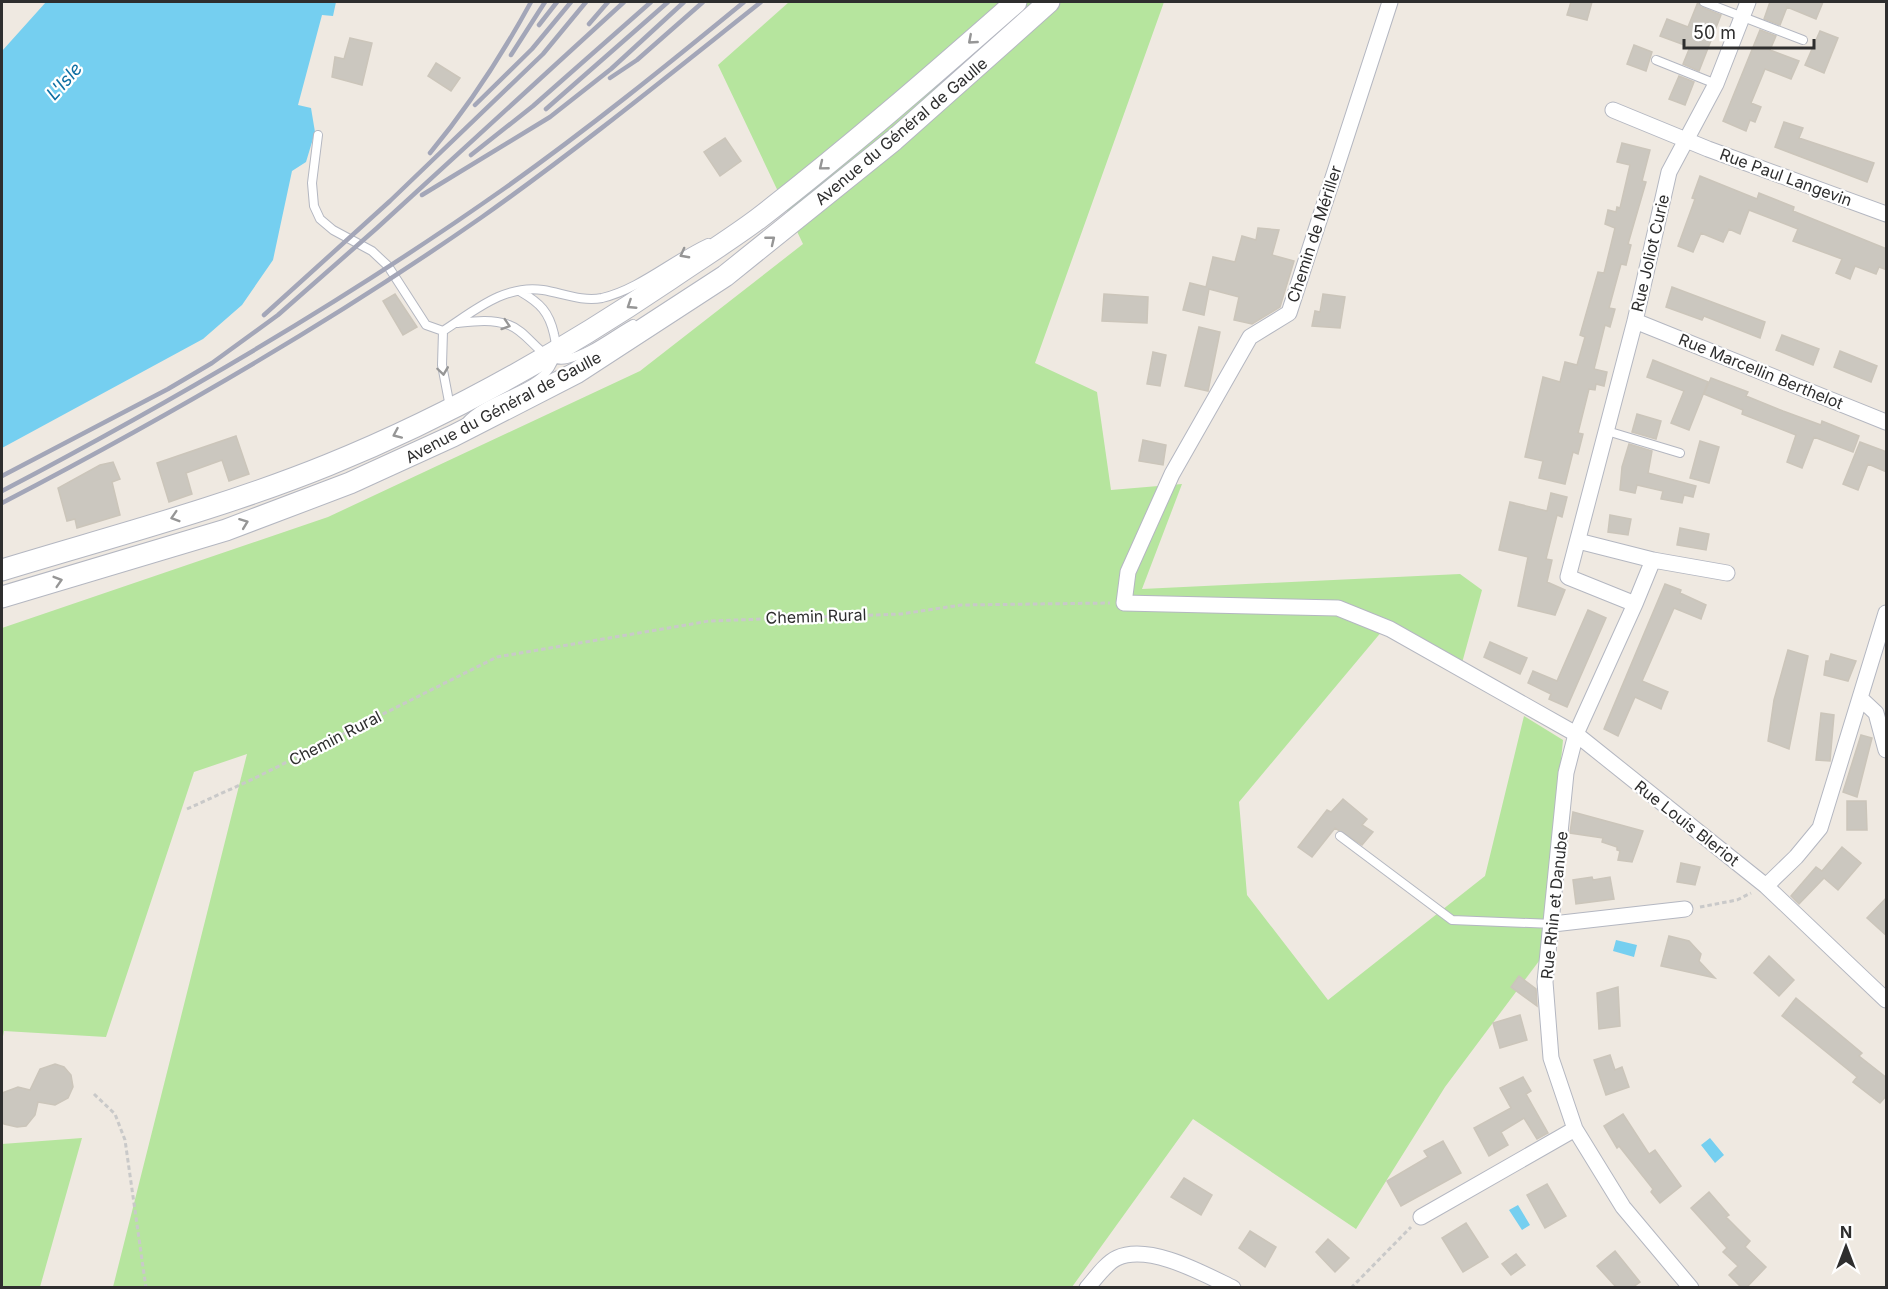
<svg xmlns="http://www.w3.org/2000/svg" width="1888" height="1289" font-family="Inter,sans-serif">
<style>
.green{fill:#b6e59e}
.water{fill:#75cff0}
.building{fill:#cbc7bf;stroke:#cbc5ba;stroke-width:1.5}
.lines{fill:none;stroke-linecap:round;stroke-linejoin:round}
.lane-casing{stroke:#b4b7c1;stroke-width:10}
.street-casing{stroke:#b4b7c1;stroke-width:17}
.secondary-casing{stroke:#b4b7c1;stroke-width:23}
.path{stroke:#c9c9c9;stroke-width:3;stroke-dasharray:4.5 3;stroke-linecap:butt}
.lane{stroke:#fff;stroke-width:8}
.street{stroke:#fff;stroke-width:15}
.secondary{stroke:#fff;stroke-width:21}
.rail{stroke:#a3a6b8;stroke-width:4.5}
.oneway{stroke:#969696}
.labels{text-anchor:middle;dominant-baseline:central;stroke-width:4.5;stroke-linejoin:round;paint-order:stroke}
.street-label{font-size:16px;fill:#2e2e2e;stroke:#fff}
.water-label{font-size:18px;font-style:italic;fill:#0d6fa3;stroke:#fff}
</style>
<rect width="100%" height="100%" fill="#efe9e1"/>
<!-- green -->
<path class="green" d="M 789,2 L 1164,2 L 1035,363 L 1097,392 L 1111,490 L 1182,484 L 1142,589 L 1460,574 L 1482,590 L 1462,663 L 1388,624 L 1239,802 L 1247,895 L 1328,1000 L 1485,876 L 1524,716 L 1563,740 L 1542,957 L 1445,1087 L 1356,1229 L 1193,1119 L 1072,1287 L 113,1287 L 247,754 L 194,772 L 106,1037 L 4,1031 L 2,1042 L 2,628 L 328,517 L 640,371 L 803,244 L 718,65 Z
M 82,1138 L 40,1287 L 2,1287 L 2,1144 Z"/>
<!-- water -->
<path class="water" d="M 46,2 L 336,2 L 333,16 L 322,15 L 298,105 L 311,108 L 315,132 L 306,162 L 292,171 L 273,260 L 242,305 L 203,339 L 2,448 L 2,51 Z
M 1616,940 L 1637,945 L 1634,957 L 1613,951 Z
M 1710,1138 L 1724,1155 L 1715,1163 L 1701,1145 Z
M 1518,1205 L 1530,1225 L 1522,1230 L 1509,1210 Z"/>
<!-- building -->
<path class="building" d="M 1571,2 L 1592,2 L 1587,20 L 1567,15 Z
M 1698,2 L 1701,7 L 1721,15 L 1699,71 L 1683,64 L 1690,47 L 1660,36 L 1667,19 L 1688,27 Z
M 1770,2 L 1823,2 L 1816,19 L 1787,7 L 1780,25 L 1764,19 Z
M 1760,30 L 1776,36 L 1770,50 L 1799,61 L 1791,79 L 1765,69 L 1751,103 L 1761,107 L 1755,122 L 1750,120 L 1746,131 L 1723,121 Z
M 1820,31 L 1838,38 L 1824,73 L 1805,65 Z
M 350,38 L 372,43 L 362,85 L 332,77 L 335,57 L 344,59 Z
M 1634,45 L 1652,52 L 1646,71 L 1627,64 Z
M 436,63 L 460,78 L 451,91 L 428,76 Z
M 1679,76 L 1694,82 L 1685,105 L 1669,99 Z
M 1784,122 L 1803,128 L 1799,138 L 1874,163 L 1867,182 L 1775,147 Z
M 725,138 L 741,161 L 720,176 L 704,152 Z
M 1622,143 L 1650,150 L 1642,181 L 1646,182 L 1628,244 L 1631,245 L 1626,265 L 1621,264 L 1609,308 L 1615,309 L 1610,327 L 1605,325 L 1594,369 L 1607,372 L 1604,386 L 1596,384 L 1595,390 L 1589,389 L 1578,433 L 1583,434 L 1578,454 L 1573,452 L 1565,484 L 1539,478 L 1543,461 L 1525,457 L 1543,377 L 1560,382 L 1565,362 L 1577,365 L 1585,337 L 1580,335 L 1598,272 L 1604,273 L 1615,228 L 1605,224 L 1608,210 L 1616,212 L 1617,207 L 1620,208 L 1630,165 L 1617,162 Z
M 1700,176 L 1757,199 L 1759,193 L 1794,207 L 1793,211 L 1887,249 L 1887,270 L 1879,267 L 1876,274 L 1855,266 L 1850,279 L 1836,273 L 1842,259 L 1793,241 L 1798,229 L 1749,210 L 1740,234 L 1729,229 L 1723,242 L 1701,233 L 1693,252 L 1678,246 L 1695,199 L 1692,198 Z
M 1258,228 L 1279,230 L 1272,255 L 1294,261 L 1280,307 L 1252,324 L 1234,320 L 1239,297 L 1209,289 L 1204,315 L 1183,310 L 1190,283 L 1206,287 L 1213,257 L 1235,262 L 1242,236 L 1256,240 Z
M 1672,287 L 1765,322 L 1760,338 L 1704,316 L 1702,320 L 1666,307 Z
M 395,294 L 417,327 L 403,335 L 383,301 Z
M 1104,294 L 1148,297 L 1147,323 L 1102,321 Z
M 1323,294 L 1345,297 L 1340,328 L 1312,326 L 1315,311 L 1320,312 Z
M 1199,327 L 1220,332 L 1208,391 L 1185,386 Z
M 1782,335 L 1819,349 L 1813,365 L 1776,350 Z
M 1840,351 L 1877,366 L 1871,382 L 1834,367 Z
M 1153,352 L 1166,355 L 1160,386 L 1147,384 Z
M 1653,360 L 1708,382 L 1689,430 L 1671,423 L 1684,391 L 1647,377 Z
M 1711,378 L 1748,392 L 1746,396 L 1783,411 L 1821,425 L 1822,421 L 1859,436 L 1853,452 L 1814,437 L 1802,468 L 1787,462 L 1796,435 L 1742,414 L 1743,410 L 1704,394 Z
M 1637,414 L 1661,421 L 1656,439 L 1632,432 Z
M 236,436 L 249,474 L 229,481 L 222,460 L 186,473 L 192,494 L 169,502 L 157,463 Z
M 1143,440 L 1166,445 L 1163,465 L 1139,461 Z
M 1700,441 L 1719,447 L 1709,483 L 1690,478 Z
M 1860,442 L 1887,452 L 1887,472 L 1868,464 L 1858,490 L 1843,484 Z
M 1629,444 L 1652,451 L 1648,473 L 1696,486 L 1693,497 L 1684,495 L 1682,503 L 1661,499 L 1663,491 L 1637,485 L 1635,493 L 1620,490 L 1622,467 Z
M 113,462 L 120,479 L 112,482 L 120,515 L 77,528 L 75,519 L 67,521 L 58,488 L 100,465 Z
M 1551,493 L 1567,497 L 1562,517 L 1557,515 L 1546,559 L 1552,560 L 1547,582 L 1565,590 L 1555,615 L 1518,606 L 1528,557 L 1499,550 L 1510,502 L 1547,511 Z
M 1610,515 L 1631,519 L 1628,535 L 1608,532 Z
M 1680,528 L 1709,534 L 1706,550 L 1677,545 Z
M 1665,584 L 1681,590 L 1680,593 L 1706,605 L 1701,619 L 1674,608 L 1642,681 L 1668,692 L 1664,701 L 1661,709 L 1635,697 L 1618,736 L 1604,729 Z
M 1588,610 L 1606,618 L 1567,707 L 1549,699 L 1551,694 L 1528,683 L 1533,671 L 1557,681 Z
M 1490,642 L 1527,658 L 1520,674 L 1484,657 Z
M 1788,650 L 1808,656 L 1789,749 L 1768,741 L 1774,700 Z
M 1831,654 L 1856,661 L 1848,681 L 1824,675 L 1826,661 L 1829,661 Z
M 1821,713 L 1834,715 L 1830,761 L 1816,760 Z
M 1861,735 L 1872,738 L 1857,797 L 1843,792 Z
M 1343,799 L 1367,819 L 1362,825 L 1373,832 L 1362,845 L 1335,828 L 1312,857 L 1298,847 L 1327,810 L 1331,812 Z
M 1847,801 L 1866,801 L 1867,830 L 1847,830 Z
M 1573,812 L 1643,831 L 1632,862 L 1618,860 L 1620,851 L 1617,850 L 1617,847 L 1602,842 L 1603,838 L 1570,833 Z
M 1842,847 L 1861,863 L 1838,890 L 1824,878 L 1799,904 L 1791,896 L 1816,867 L 1822,871 Z
M 1681,863 L 1700,867 L 1695,885 L 1677,882 Z
M 1592,877 L 1593,880 L 1610,877 L 1614,899 L 1576,904 L 1573,880 Z
M 1887,897 L 1887,936 L 1867,918 Z
M 1669,936 L 1689,941 L 1701,954 L 1699,961 L 1715,978 L 1661,966 Z
M 1769,956 L 1794,980 L 1779,996 L 1754,973 Z
M 1519,976 L 1536,989 L 1537,1006 L 1511,987 Z
M 1618,987 L 1620,1026 L 1599,1029 L 1597,993 Z
M 1796,998 L 1862,1053 L 1859,1056 L 1887,1078 L 1887,1095 L 1880,1103 L 1853,1082 L 1857,1077 L 1782,1016 Z
M 1520,1015 L 1527,1040 L 1500,1048 L 1493,1023 Z
M 1610,1055 L 1615,1070 L 1622,1067 L 1629,1087 L 1606,1095 L 1594,1060 Z
M 55,1064 L 64,1067 L 71,1075 L 73,1087 L 68,1098 L 55,1105 L 38,1102 L 35,1115 L 26,1126 L 17,1127 L 4,1124 L 2,1121 L 2,1093 L 18,1087 L 30,1090 L 40,1069 Z
M 1523,1077 L 1531,1091 L 1526,1094 L 1548,1133 L 1537,1139 L 1524,1118 L 1501,1132 L 1508,1145 L 1489,1156 L 1474,1128 L 1511,1108 L 1500,1088 Z
M 1623,1114 L 1649,1154 L 1655,1150 L 1681,1186 L 1660,1203 L 1651,1192 L 1653,1189 L 1619,1146 L 1617,1148 L 1604,1126 Z
M 1443,1141 L 1461,1173 L 1401,1206 L 1387,1181 L 1428,1157 L 1424,1151 Z
M 1184,1178 L 1212,1195 L 1201,1215 L 1171,1197 Z
M 1547,1184 L 1566,1216 L 1545,1228 L 1527,1195 Z
M 1709,1192 L 1729,1215 L 1726,1217 L 1750,1241 L 1745,1247 L 1766,1267 L 1747,1287 L 1741,1287 L 1729,1275 L 1738,1266 L 1723,1252 L 1727,1248 L 1691,1208 Z
M 1466,1223 L 1488,1257 L 1463,1272 L 1442,1238 Z
M 1250,1231 L 1276,1247 L 1265,1267 L 1239,1248 Z
M 1328,1239 L 1349,1258 L 1335,1272 L 1316,1252 Z
M 1615,1251 L 1640,1282 L 1633,1287 L 1616,1287 L 1597,1266 Z
M 1516,1254 L 1525,1265 L 1511,1275 L 1502,1264 Z"/>
<g class="lines">
<!-- lane casing -->
<g class="lane-casing">
<path id="lane" d="M 1704,2 L 1803,40
M 1656,60 L 1716,84
M 318,135 L 312,183 L 314,206 L 320,219 L 333,230 L 372,251 L 388,266 L 426,325 L 443,331
M 458,323 C 476,321 492,319 509,325 C 530,332 542,365 567,359 C 590,354 613,335 633,324
M 443,331 C 473,312 504,284 543,290 C 562,293 582,302 602,298 C 640,289 673,259 708,243
M 443,331 L 442,365 L 450,407
M 465,423 C 492,390 569,391 554,334 C 549,312 540,303 521,292
M 1607,431 L 1680,453
M 1340,836 L 1452,920 L 1553,924"/>
</g>
<!-- street casing -->
<g class="street-casing">
<path id="street" d="M 1390,2 L 1289,313 L 1250,337 L 1172,474 L 1128,572 L 1124,603 L 1338,608 L 1390,629 L 1576,734 L 1766,886 L 1886,1000
M 1613,110 L 1708,149 L 1886,214
M 1635,321 L 1886,422
M 1578,541 L 1653,560 L 1635,604 L 1568,577 L 1635,321 L 1669,172 L 1716,84 L 1748,2
M 1653,560 L 1727,573
M 1635,604 L 1576,734 L 1566,773 L 1545,982 L 1551,1058 L 1575,1129 L 1623,1207 L 1691,1288
M 1860,698 L 1876,713 L 1886,750
M 1766,886 L 1796,857 L 1820,828 L 1886,613
M 1553,924 L 1685,909
M 1421,1217 L 1575,1129
M 1087,1288 C 1095,1279 1106,1263 1117,1258 C 1149,1243 1204,1274 1233,1288"/>
</g>
<!-- secondary casing -->
<g class="secondary-casing">
<path id="secondary" d="M 2,570 C 110,537 222,508 328,465 C 449,416 562,352 670,279 C 699,259 730,240 758,219 C 847,150 932,76 1016,2
M 2,597 L 226,530 L 350,483 L 453,436 L 576,373 L 725,276 L 894,140 L 1049,2"/>
</g>
<!-- path -->
<path class="path" d="M 187,809 L 253,779 L 497,657 L 709,621 L 901,614 L 961,605 L 1110,603
M 1700,907 L 1737,900 L 1751,893
M 94,1094 L 115,1114 L 125,1140 L 146,1288
M 1351,1288 L 1411,1227"/>
<!-- lane -->
<use href="#lane" class="lane"/>
<!-- street -->
<use href="#street" class="street"/>
<!-- secondary -->
<use href="#secondary" class="secondary"/>
<!-- rail -->
<path class="rail" d="M 589,24 L 608,2
M 539,25 L 557,2
M 511,55 L 545,2
M 610,78 L 637,60 L 703,2
M 475,105 L 532,49 L 571,2
M 546,109 L 668,2
M 430,153 C 469,106 502,55 531,2
M 471,155 L 533,106 L 651,2
M 422,195 L 550,117 L 611,69 L 684,2
M 264,315 L 390,201 L 543,54 L 586,2
M 2,476 L 168,389 L 212,363 L 278,315 L 377,228 L 624,2
M 2,491 C 175,400 345,301 505,188 C 588,129 666,66 744,2
M 2,503 C 167,417 329,324 482,217 C 578,149 669,75 761,2"/>
</g>
<!-- one-way arrows -->
<defs><path id="oneway-chevron" d="M-2-3.5L2.5 0L-2 3.5" fill="none" stroke-width="1.6" stroke-linecap="round" stroke-linejoin="round" transform="scale(1.5)"/></defs>
<g class="oneway">
<use href="#oneway-chevron" transform="translate(972 40) rotate(139)"/>
<use href="#oneway-chevron" transform="translate(823 166) rotate(141)"/>
<use href="#oneway-chevron" transform="translate(771 240) rotate(-39)"/>
<use href="#oneway-chevron" transform="translate(684 254) rotate(152)"/>
<use href="#oneway-chevron" transform="translate(631 305) rotate(147)"/>
<use href="#oneway-chevron" transform="translate(506 325) rotate(18)"/>
<use href="#oneway-chevron" transform="translate(443 371) rotate(82)"/>
<use href="#oneway-chevron" transform="translate(397 434) rotate(156)"/>
<use href="#oneway-chevron" transform="translate(175 517) rotate(163)"/>
<use href="#oneway-chevron" transform="translate(244 523) rotate(-21)"/>
<use href="#oneway-chevron" transform="translate(58 581) rotate(-17)"/>
</g>
<g class="labels">
<!-- street labels -->
<g class="street-label">
<text transform="translate(901 131) rotate(-40)">Avenue du Général de Gaulle</text>
<text transform="translate(1786 177) rotate(20)">Rue Paul Langevin</text>
<text transform="translate(1314 234) rotate(-72)">Chemin de Mériller</text>
<text transform="translate(1650 253) rotate(-77)">Rue Joliot Curie</text>
<text transform="translate(1761 371) rotate(22)">Rue Marcellin Berthelot</text>
<text transform="translate(503 407) rotate(-28)">Avenue du Général de Gaulle</text>
<text transform="translate(816 616) rotate(-2)">Chemin Rural</text>
<text transform="translate(335 738) rotate(-27)">Chemin Rural</text>
<text transform="translate(1687 823) rotate(38)">Rue Louis Bleriot</text>
<text transform="translate(1554 905) rotate(-84)">Rue Rhin et Danube</text>
</g>
<!-- water labels -->
<g class="water-label">
<text transform="translate(64 81) rotate(-48)">L'Isle</text>
</g>
</g>
<!-- border -->
<rect width="1888" height="1289" fill="none" stroke="#2e2e2e" stroke-width="6"/>
<!-- north arrow -->
<g transform="translate(1846 1247)" stroke="#ffffff" stroke-width="4.5" paint-order="stroke">
<path d="M0-4.5L10 22L0 15L-10 22Z" fill="#2e2e2e"/>
<text y="-9" font-size="16" font-weight="bold" text-anchor="middle" fill="#2e2e2e">N</text>
</g>
<!-- scale -->
<path d="M1684 39v9h130v-9" fill="none" stroke="#2e2e2e" stroke-width="3"/>
<text x="1693" y="39" font-size="18" fill="#2e2e2e" stroke="#ffffff" stroke-width="4.5" paint-order="stroke">50 m</text>
</svg>
